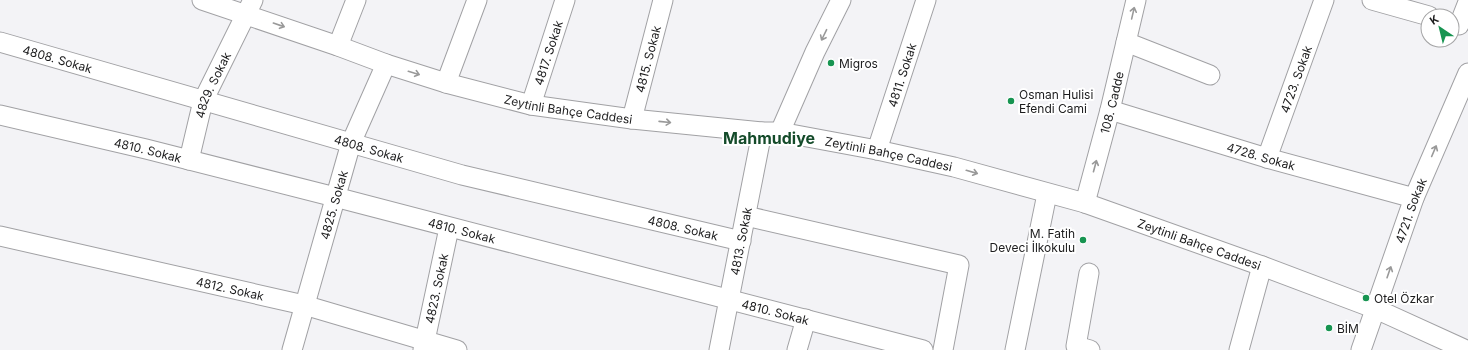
<svg xmlns="http://www.w3.org/2000/svg" width="1468" height="350" font-family="Inter,sans-serif">
<style>
.lines{fill:none;stroke-linecap:round;stroke-linejoin:round}
.minor-casing{stroke:#a1a1a4;stroke-width:21}
.minor{stroke:#fff;stroke-width:19}
.oneway{stroke:#999}
.poi-dot{fill:#179451;stroke:#fff;stroke-width:1.5}
.labels{text-anchor:middle;dominant-baseline:central;stroke-width:4;stroke-linejoin:round;paint-order:stroke}
.street-label{font-size:12px;fill:#1c1c1d;stroke:#fff}
.poi-label{font-size:12px;fill:#1c1c1d;stroke:#fff;text-anchor:start}
.district-label{font-size:16px;font-weight:bold;fill:#144b2a;stroke:#fff}
</style>
<rect width="100%" height="100%" fill="#f3f3f6"/>
<g class="lines">
<!-- minor casing -->
<g class="minor-casing">
<g id="minor">
<path id="s1" d="M 202,0 L 338,46 L 386,64 L 446,83 L 531,105 L 632,119 L 762,132 L 780,132 L 877,150 L 954,167 L 1085,203 L 1262,266 L 1376,309 L 1466,350"/>
<path d="M 1372,0 L 1429,16"/>
<path d="M 1459,25 L 1468,2"/>
<path id="s2" d="M 0,42 L 462,175 L 741,241"/>
<path d="M 1126,42 L 1210,75"/>
<path d="M 338,46 L 356,0"/>
<path d="M 446,83 L 477,0"/>
<path id="s3" d="M 531,105 L 565,0"/>
<path id="s4" d="M 1110,110 L 1267,158 L 1414,198"/>
<path id="s5" d="M 0,115 L 146,149 L 335,197 L 923,350"/>
<path id="s6" d="M 632,119 L 663,0"/>
<path d="M 780,132 L 815,52 L 841,0"/>
<path id="s7" d="M 877,150 L 926,0"/>
<path id="s8" d="M 1267,158 L 1324,0"/>
<path id="s9" d="M 189,160 L 203,101 L 253,0"/>
<path id="s10" d="M 1085,203 L 1110,110 L 1136,0"/>
<path d="M 746,216 L 959,265 L 943,350"/>
<path id="s11" d="M 0,236 L 304,305 L 457,350"/>
<path d="M 1089,273 L 1076,346 L 1090,350"/>
<path id="s12" d="M 292,350 L 351,143 L 386,64"/>
<path id="s13" d="M 423,350 L 449,228"/>
<path id="s14" d="M 719,350 L 762,132"/>
<path d="M 797,350 L 806,319"/>
<path d="M 1015,350 L 1047,194"/>
<path d="M 1239,350 L 1262,266"/>
<path id="s15" d="M 1361,350 L 1414,198 L 1468,73"/>
</g>
</g>
<!-- minor -->
<use href="#minor" class="minor"/>
</g>
<!-- one-way arrows -->
<defs><path id="oneway-shaft" d="M-6 0H5M1.5-3L5.5 0L1.5 3" fill="none" stroke-width="1.6" stroke-linecap="round" stroke-linejoin="round"/></defs>
<g class="oneway">
<use href="#oneway-shaft" transform="translate(1133 13) rotate(-77)"/>
<use href="#oneway-shaft" transform="translate(279 25) rotate(19)"/>
<use href="#oneway-shaft" transform="translate(824 35) rotate(116)"/>
<use href="#oneway-shaft" transform="translate(414 73) rotate(17)"/>
<use href="#oneway-shaft" transform="translate(665 122) rotate(6)"/>
<use href="#oneway-shaft" transform="translate(1434 151) rotate(-67)"/>
<use href="#oneway-shaft" transform="translate(1095 166) rotate(-75)"/>
<use href="#oneway-shaft" transform="translate(972 172) rotate(16)"/>
<use href="#oneway-shaft" transform="translate(1389 272) rotate(-71)"/>
</g>
<!-- markers -->
<g class="poi-dot">
<circle cx="831" cy="63" r="4"/>
<circle cx="1011" cy="101" r="4"/>
<circle cx="1083" cy="240" r="4"/>
<circle cx="1366" cy="298" r="4"/>
<circle cx="1329" cy="328" r="4"/>
</g>
<g class="labels">
<!-- street labels -->
<g class="street-label">
<text stroke="none"><textPath href="#s3" startOffset="55">4817. Sokak</textPath></text>
<text stroke="none"><textPath href="#s2" startOffset="60">4808. Sokak</textPath></text>
<text stroke="none"><textPath href="#s6" startOffset="62">4815. Sokak</textPath></text>
<text stroke="none"><textPath href="#s7" startOffset="79">4811. Sokak</textPath></text>
<text stroke="none"><textPath href="#s8" startOffset="84">4723. Sokak</textPath></text>
<text stroke="none"><textPath href="#s9" startOffset="79">4829. Sokak</textPath></text>
<text stroke="none"><textPath href="#s10" startOffset="104">108. Cadde</textPath></text>
<text stroke="none"><textPath href="#s1" startOffset="383">Zeytinli Bahçe Caddesi</textPath></text>
<text stroke="none"><textPath href="#s2" startOffset="384">4808. Sokak</textPath></text>
<text stroke="none"><textPath href="#s5" startOffset="152">4810. Sokak</textPath></text>
<text stroke="none"><textPath href="#s1" startOffset="707">Zeytinli Bahçe Caddesi</textPath></text>
<text stroke="none"><textPath href="#s4" startOffset="158">4728. Sokak</textPath></text>
<text stroke="none"><textPath href="#s12" startOffset="151">4825. Sokak</textPath></text>
<text stroke="none"><textPath href="#s15" startOffset="148">4721. Sokak</textPath></text>
<text stroke="none"><textPath href="#s2" startOffset="708">4808. Sokak</textPath></text>
<text stroke="none"><textPath href="#s5" startOffset="476">4810. Sokak</textPath></text>
<text stroke="none"><textPath href="#s14" startOffset="111">4813. Sokak</textPath></text>
<text stroke="none"><textPath href="#s1" startOffset="1031">Zeytinli Bahçe Caddesi</textPath></text>
<text stroke="none"><textPath href="#s11" startOffset="236">4812. Sokak</textPath></text>
<text stroke="none"><textPath href="#s13" startOffset="63">4823. Sokak</textPath></text>
<text stroke="none"><textPath href="#s5" startOffset="800">4810. Sokak</textPath></text>
</g>
<!-- poi labels -->
<g class="poi-label">
<text x="839" y="63">Migros</text>
<text x="1019" y="94">Osman Hulisi<tspan x="1019" dy="14">Efendi Cami</tspan></text>
<text x="1075" y="233" text-anchor="end">M. Fatih<tspan x="1075" dy="14">Deveci İlkokulu</tspan></text>
<text x="1374" y="298">Otel Özkar</text>
<text x="1337" y="328">BİM</text>
</g>
<!-- district labels -->
<g class="district-label">
<text x="769" y="138">Mahmudiye</text>
</g>
</g>
<!-- north arrow -->
<g transform="translate(1440 28) rotate(325)"><circle r="19" fill="#ffffff" stroke="#a4a4a5"/>
<path d="M0-3L7 15L0 10L-7 15Z" fill="#179451"/>
<text y="-6" font-size="11" font-weight="bold" text-anchor="middle" fill="#1c1c1d">K</text>
</g>
</svg>
